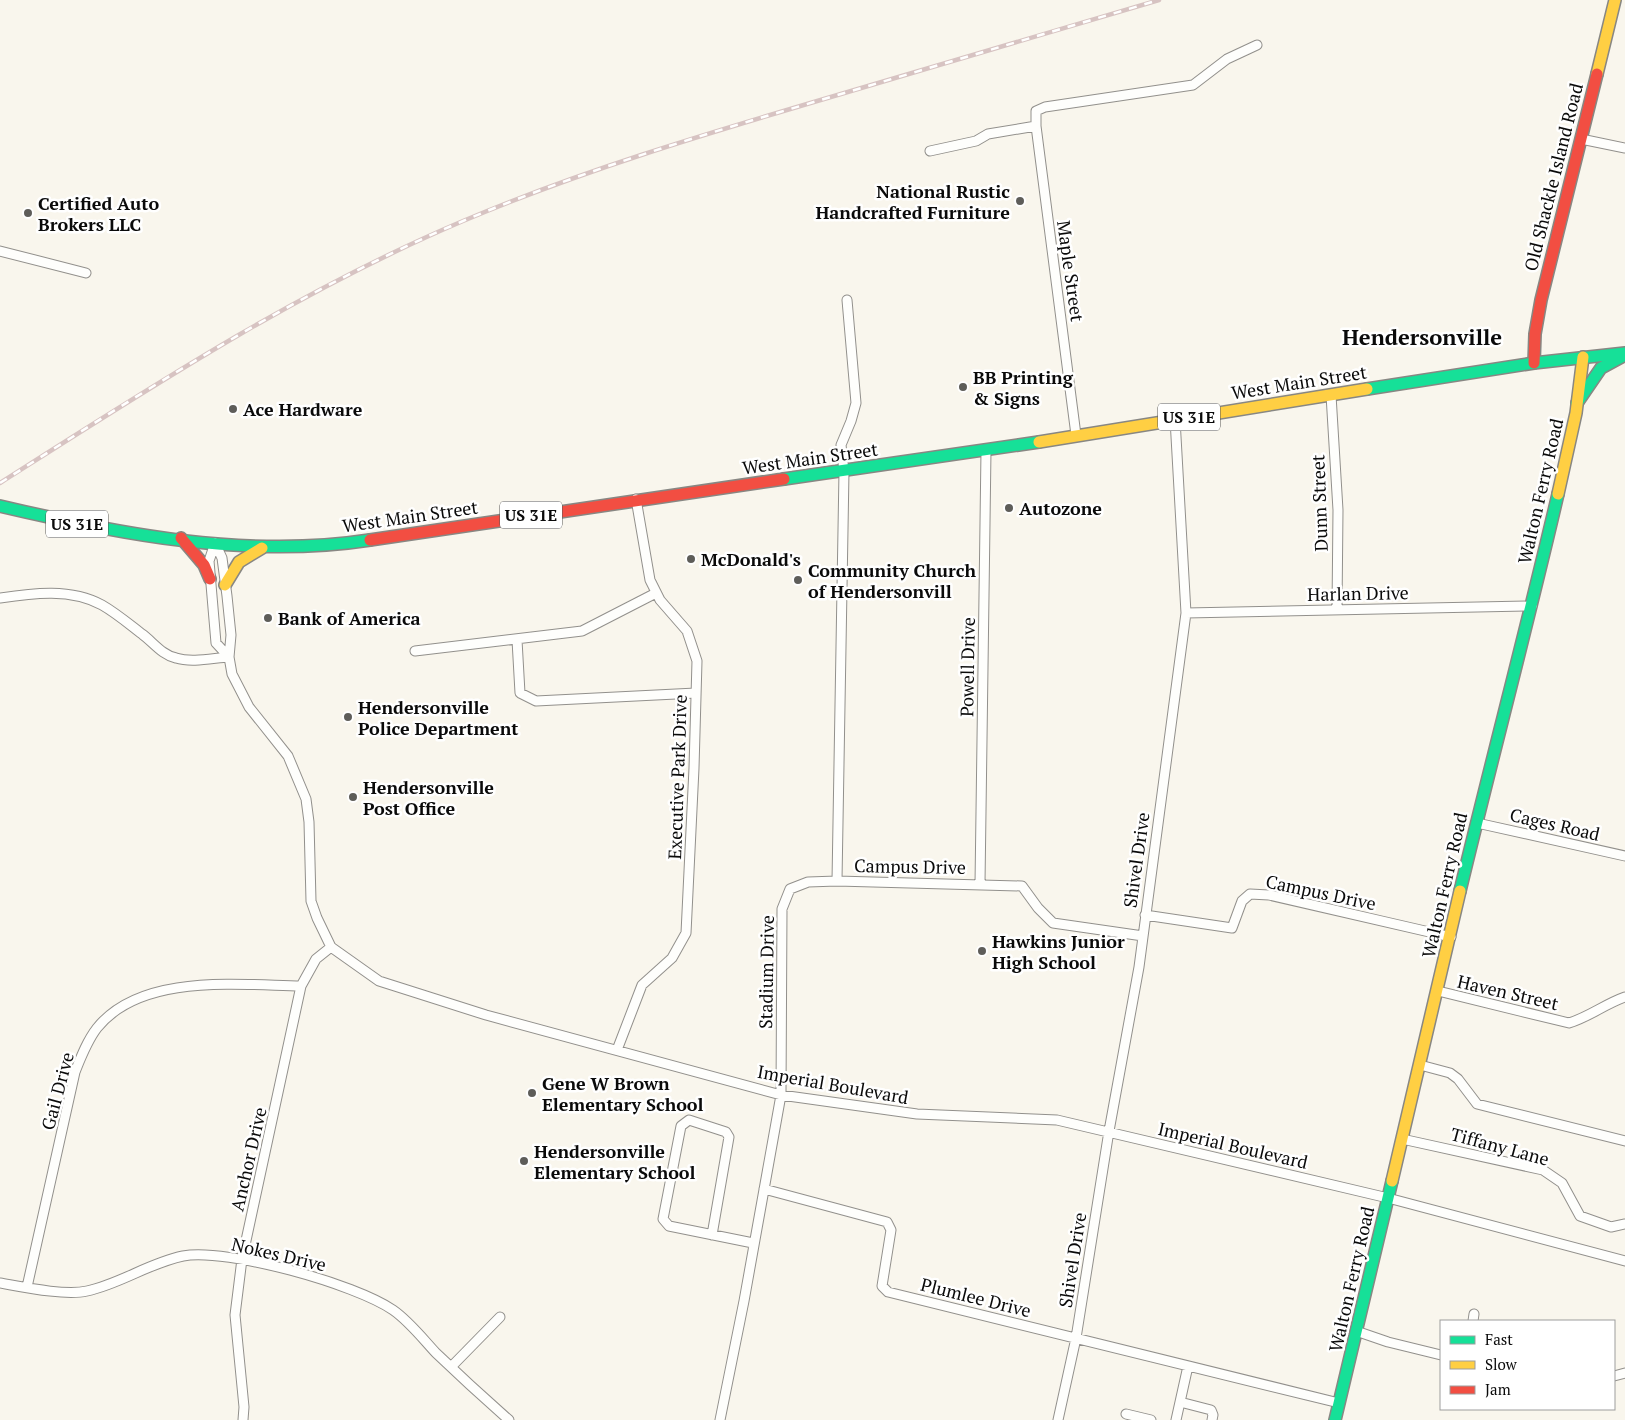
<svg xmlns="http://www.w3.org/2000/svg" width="1625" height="1420" font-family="'PT Serif',serif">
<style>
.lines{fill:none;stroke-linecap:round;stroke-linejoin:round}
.street-casing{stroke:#92908c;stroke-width:11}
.fast-casing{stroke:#888783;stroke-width:14}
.slow-casing{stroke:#888783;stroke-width:14}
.jam-casing{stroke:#888783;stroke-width:14}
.street{stroke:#fefefc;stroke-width:9}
.fast{stroke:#16e098;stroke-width:11}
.slow{stroke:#ffcf43;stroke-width:11}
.jam{stroke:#f24e42;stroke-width:11}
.rail-casing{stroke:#d7c3c2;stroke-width:4.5}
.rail{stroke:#fff;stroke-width:2.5;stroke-dasharray:8;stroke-linecap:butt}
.poi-dot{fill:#5e5d59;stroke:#fff;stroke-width:2}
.labels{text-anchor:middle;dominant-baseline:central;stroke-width:5;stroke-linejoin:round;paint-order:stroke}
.shield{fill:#fff;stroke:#545454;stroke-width:1}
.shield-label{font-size:16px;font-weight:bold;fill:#0a0a0a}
.street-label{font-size:18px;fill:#0a0a0a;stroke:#fff}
.poi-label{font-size:18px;font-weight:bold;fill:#0a0a0a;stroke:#fff;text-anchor:start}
.district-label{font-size:22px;font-weight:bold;fill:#0a0a0a;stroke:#fff}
</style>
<rect width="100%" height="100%" fill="#f9f6ed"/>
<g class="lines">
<!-- street casing -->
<g class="street-casing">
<path id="street" d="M 1581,139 L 1625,148
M 930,151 L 976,141 L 988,134 L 1036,126
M 0,251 L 86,273
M 1331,395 L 1338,510 L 1337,609
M 1076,435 L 1036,126 L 1036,111 L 1045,107 L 1193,85 L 1227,59 L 1257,45
M 215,543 L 222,558 L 227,596 L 231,635 L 229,657 L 232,674 L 249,707 L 288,756 L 306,799 L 309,822 L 311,901 L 317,918 L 331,947 L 379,981 L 486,1015 L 781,1095 L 917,1114 L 1057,1120 L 1388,1198 L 1625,1261
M 215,543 L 209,561 L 216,643 L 229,657
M 0,598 C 33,593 71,588 102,605 C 116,613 129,624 142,634 C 153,642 162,655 176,658 C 192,663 213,658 229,657
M 1186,613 L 1532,606
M 517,640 L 520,693 L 536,701 L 696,693
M 415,651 L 582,631 L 656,593
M 1477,823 L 1625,856
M 837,881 L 844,471 L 841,445 L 851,421 L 856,403 L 847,300
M 980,884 L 986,451
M 1145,915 L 1232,928 L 1242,901 L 1250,894 L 1269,895 L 1451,937
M 1438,991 L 1569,1023 C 1589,1017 1605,1004 1625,997
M 617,1050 L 642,985 L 672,958 L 686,933 L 694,768 L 697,661 L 687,631 L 660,600 L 650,580 L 636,499
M 1420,1065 L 1450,1073 L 1458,1079 L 1477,1104 L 1625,1141
M 1402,1139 L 1543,1170 L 1562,1183 L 1580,1216 L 1611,1227 L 1625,1224
M 764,1189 L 887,1222 L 891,1230 L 882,1286 L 888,1292 L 1339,1403
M 712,1235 L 729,1137 L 726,1132 L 689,1120 L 681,1126 L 663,1219 L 669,1226 L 753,1243
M 0,1283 C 23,1287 65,1296 87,1291 C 120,1284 149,1263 183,1256 C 228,1248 355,1284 393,1310 C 409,1321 423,1339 436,1353 C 460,1376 484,1398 509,1420
M 27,1287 L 75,1072 C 81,1057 87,1041 97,1028 C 141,973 238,985 301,986
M 1473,1321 L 1474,1314
M 1356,1331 L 1388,1342 L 1441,1355
M 451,1367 L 500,1317
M 1614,1376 L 1625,1373
M 1180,1402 L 1211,1410 L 1213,1415 L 1212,1420
M 1126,1414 L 1151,1420
M 243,1420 L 244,1407 L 235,1315 L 242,1259 L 301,986 L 316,959 L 331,947
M 720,1420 L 744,1301 L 781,1095 L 782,909 L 790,889 L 808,882 L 837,881 L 1022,886 L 1038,908 L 1053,923 L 1143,936
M 1058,1420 L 1076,1338 L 1109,1131 L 1139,967 L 1186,613 L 1175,419
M 1176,1420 L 1188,1366"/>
</g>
<!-- fast casing -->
<g class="fast-casing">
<path id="fast" d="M 1367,389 L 1534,363 L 1625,353
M 1577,403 L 1601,368 L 1623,356
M 784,479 L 1039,442
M 0,506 C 119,534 247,559 370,540
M 1460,891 C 1492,758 1527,627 1558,494
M 1335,1420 L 1392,1181"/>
</g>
<!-- slow casing -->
<g class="slow-casing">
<path id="slow" d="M 1597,74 L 1615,0
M 1039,442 L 1367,389
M 1558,494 L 1576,413 L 1583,357
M 225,585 L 239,562 L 262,548
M 1392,1181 L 1460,891"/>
</g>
<!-- jam casing -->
<g class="jam-casing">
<path id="jam" d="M 1534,363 L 1535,334 L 1541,300 L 1597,74
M 181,538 L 204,565 L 210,579
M 370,540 L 784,479"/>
</g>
<!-- street -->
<use href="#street" class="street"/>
<!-- fast -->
<use href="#fast" class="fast"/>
<!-- slow -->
<use href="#slow" class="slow"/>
<!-- jam -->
<use href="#jam" class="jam"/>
<!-- rail casing -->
<g class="rail-casing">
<path id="rail" d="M 0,483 C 151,387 298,291 463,221 C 581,171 702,135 824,99 C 936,66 1047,33 1159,0"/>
</g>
<!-- rail -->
<use href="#rail" class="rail"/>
</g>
<!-- markers -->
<g class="poi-dot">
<circle cx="1020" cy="201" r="5"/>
<circle cx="28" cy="213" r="5"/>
<circle cx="963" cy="387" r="5"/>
<circle cx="233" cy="409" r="5"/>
<circle cx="1009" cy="508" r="5"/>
<circle cx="691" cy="559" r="5"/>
<circle cx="798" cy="580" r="5"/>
<circle cx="268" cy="618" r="5"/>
<circle cx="348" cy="717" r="5"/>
<circle cx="353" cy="797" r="5"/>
<circle cx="982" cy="951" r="5"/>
<circle cx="532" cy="1093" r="5"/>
<circle cx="524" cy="1161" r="5"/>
</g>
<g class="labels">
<!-- shield labels -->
<g class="shield">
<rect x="1158" y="403.5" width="62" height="27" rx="4"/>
<rect x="500" y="501.5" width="62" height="27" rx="4"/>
<rect x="46" y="510.5" width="62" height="27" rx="4"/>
</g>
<g class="shield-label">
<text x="1189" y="417">US 31E</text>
<text x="531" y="515">US 31E</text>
<text x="77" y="524">US 31E</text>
</g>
<!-- street labels -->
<g class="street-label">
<text transform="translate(1553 177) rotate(-76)">Old Shackle Island Road</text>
<text transform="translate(1071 271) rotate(82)">Maple Street</text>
<text transform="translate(1299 382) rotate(-9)">West Main Street</text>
<text transform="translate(810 458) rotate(-8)">West Main Street</text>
<text transform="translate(1540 491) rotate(-77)">Walton Ferry Road</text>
<text transform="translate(1319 503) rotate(-92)">Dunn Street</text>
<text transform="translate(410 516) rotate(-8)">West Main Street</text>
<text transform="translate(1358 593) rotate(-1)">Harlan Drive</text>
<text transform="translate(967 667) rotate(-89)">Powell Drive</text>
<text transform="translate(677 777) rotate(-88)">Executive Park Drive</text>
<text transform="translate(1555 824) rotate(13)">Cages Road</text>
<text transform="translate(1136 860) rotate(-82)">Shivel Drive</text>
<text transform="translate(910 866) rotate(1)">Campus Drive</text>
<text transform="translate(1444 885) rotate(-77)">Walton Ferry Road</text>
<text transform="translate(1321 892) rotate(12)">Campus Drive</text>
<text transform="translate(766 972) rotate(-89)">Stadium Drive</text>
<text transform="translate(1508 992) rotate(13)">Haven Street</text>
<text transform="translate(833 1084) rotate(10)">Imperial Boulevard</text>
<text transform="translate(57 1091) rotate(-75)">Gail Drive</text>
<text transform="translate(1233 1145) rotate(13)">Imperial Boulevard</text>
<text transform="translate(1500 1146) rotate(15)">Tiffany Lane</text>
<text transform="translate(248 1159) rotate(-77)">Anchor Drive</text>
<text transform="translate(279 1254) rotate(13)">Nokes Drive</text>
<text transform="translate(1072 1260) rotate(-81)">Shivel Drive</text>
<text transform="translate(1351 1279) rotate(-77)">Walton Ferry Road</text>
<text transform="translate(976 1297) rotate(14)">Plumlee Drive</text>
</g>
<!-- poi labels -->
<g class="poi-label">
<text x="1010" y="191" text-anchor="end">National Rustic<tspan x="1010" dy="21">Handcrafted Furniture</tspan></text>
<text x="38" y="203">Certified Auto<tspan x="38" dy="21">Brokers LLC</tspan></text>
<text x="973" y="377">BB Printing<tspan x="973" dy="21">&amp; Signs</tspan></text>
<text x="243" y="409">Ace Hardware</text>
<text x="1019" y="508">Autozone</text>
<text x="701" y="559">McDonald's</text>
<text x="808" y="570">Community Church<tspan x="808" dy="21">of Hendersonvill</tspan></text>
<text x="278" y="618">Bank of America</text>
<text x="358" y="707">Hendersonville<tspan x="358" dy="21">Police Department</tspan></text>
<text x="363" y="787">Hendersonville<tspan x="363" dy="21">Post Office</tspan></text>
<text x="992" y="941">Hawkins Junior<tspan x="992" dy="21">High School</tspan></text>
<text x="542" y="1083">Gene W Brown<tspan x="542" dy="21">Elementary School</tspan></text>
<text x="534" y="1151">Hendersonville<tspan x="534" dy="21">Elementary School</tspan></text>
</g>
<!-- district labels -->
<g class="district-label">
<text x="1422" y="336">Hendersonville</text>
</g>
</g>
<!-- legend -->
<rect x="1440" y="1320" width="175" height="90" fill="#ffffff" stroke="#9d9d9d"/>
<rect x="1450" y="1336" width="25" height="8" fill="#16e098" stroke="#9d9d9d"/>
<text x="1485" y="1345" font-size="15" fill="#0a0a0a">Fast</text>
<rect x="1450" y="1361" width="25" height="8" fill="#ffcf43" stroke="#9d9d9d"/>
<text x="1485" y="1370" font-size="15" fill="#0a0a0a">Slow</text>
<rect x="1450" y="1386" width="25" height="8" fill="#f24e42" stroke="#9d9d9d"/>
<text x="1485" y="1395" font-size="15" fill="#0a0a0a">Jam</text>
</svg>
